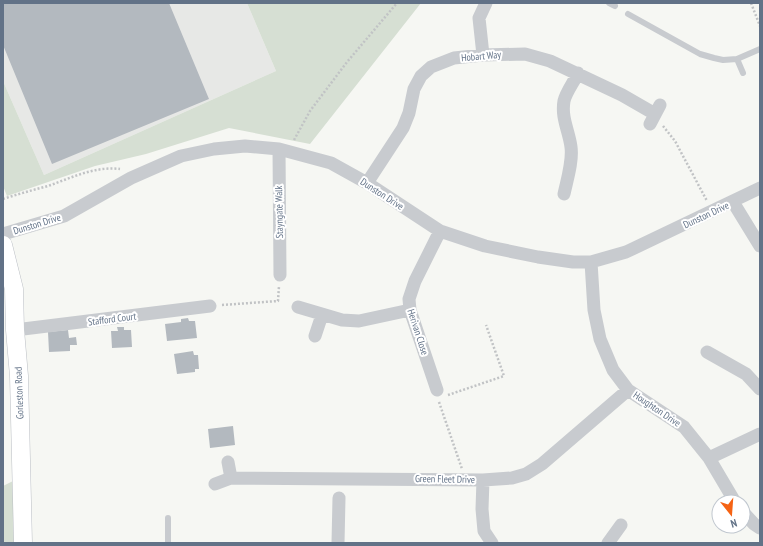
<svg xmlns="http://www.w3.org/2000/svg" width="763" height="546" font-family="'PT Sans Narrow',sans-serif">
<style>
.built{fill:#e7e8e6}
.green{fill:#d6dfd3}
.building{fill:#b3b9bf}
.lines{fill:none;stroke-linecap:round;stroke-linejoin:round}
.secondary-casing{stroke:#babec4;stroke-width:19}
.path{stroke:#c1c3c5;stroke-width:2.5;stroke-dasharray:2 2;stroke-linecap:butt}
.lane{stroke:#c8cbcf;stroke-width:6}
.street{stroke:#c8cbcf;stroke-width:13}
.secondary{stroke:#fff;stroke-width:18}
.labels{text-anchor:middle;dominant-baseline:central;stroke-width:4;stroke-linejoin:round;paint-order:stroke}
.street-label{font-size:10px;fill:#627287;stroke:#fff}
</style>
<rect width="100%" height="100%" fill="#f6f7f3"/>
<!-- built -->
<path class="built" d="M 3,3 L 247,3 L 276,71 L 44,175 L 3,81 Z"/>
<!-- green -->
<path class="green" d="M 247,3 L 421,3 L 310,144 L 229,128 L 146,154 L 95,166 L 7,196 L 3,186 L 3,81 L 44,175 L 276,71 Z
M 13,481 L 14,543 L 3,543 L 3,486 Z"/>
<!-- building -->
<path class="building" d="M 3,3 L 169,3 L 209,99 L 52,164 L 3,45 Z
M 188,318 L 189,321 L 195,321 L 197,338 L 167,341 L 165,324 L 181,322 L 181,319 Z
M 117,327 L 124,327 L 124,330 L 131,330 L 132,347 L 112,348 L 111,331 L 118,331 Z
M 68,330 L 69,338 L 76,337 L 77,345 L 70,345 L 70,351 L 49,352 L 48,332 Z
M 193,351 L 194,355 L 198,355 L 199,369 L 195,369 L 195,372 L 177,374 L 174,354 Z
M 233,426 L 235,445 L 210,448 L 208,429 Z"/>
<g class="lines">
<!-- secondary casing -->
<g class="secondary-casing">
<path id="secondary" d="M 3,245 L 14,289 L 15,330 L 19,376 L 23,543"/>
</g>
<!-- path -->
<path class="path" d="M 751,3 L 760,26
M 663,126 L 675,141 L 707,201
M 294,140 L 310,111 L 347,62 L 397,3
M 3,199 C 18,194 33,190 48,186 C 71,178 94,166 120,169
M 222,305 L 278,301 L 279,286
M 448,395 L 504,376 L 486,325
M 439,402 L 462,469"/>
<!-- lane -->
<path class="lane" d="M 609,3 L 615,6
M 628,14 L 700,54 L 714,58 L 723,60 L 737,59 L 760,49
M 737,59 L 743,73
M 168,543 L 168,518"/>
<!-- street -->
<path class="street" d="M 483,55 L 479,18 L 486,3
M 650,124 L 660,105
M 279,149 L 280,275
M 367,183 L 403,128 L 409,113 L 414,89 L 421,76 L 431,67 L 454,58 L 483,55 L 525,54 L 550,61 L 622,95 L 655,114
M 564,194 C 567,180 573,161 571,147 C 569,131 561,118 564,101 C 566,92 574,82 578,73
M 733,202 L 760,246
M 3,234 L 64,216 L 131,178 L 181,156 L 214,149 L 245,146 L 279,149 L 331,163 L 367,183 L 440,231 L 485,246 L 538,257 L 573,262 L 591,262 L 626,252 L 760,188
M 591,262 L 594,310 L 600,339 L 613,370 L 628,390 L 684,427 L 709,458 L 735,502
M 298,307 L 342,320 L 359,321 L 410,310
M 15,330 L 210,306
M 315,336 L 322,315
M 707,352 L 746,374 L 760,389
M 437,390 L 410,310 L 409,299 L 415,281 L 440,231
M 709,458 L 760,434
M 228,462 L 231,478 L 483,480 L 512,478 L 526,474 L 542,464 L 628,390
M 483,480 L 482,509 L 484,531 L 492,543
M 215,484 L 231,478
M 743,512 L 754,524 L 760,528
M 338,543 L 339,498
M 608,543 L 621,525"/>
<!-- secondary -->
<use href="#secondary" class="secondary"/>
</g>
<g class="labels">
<!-- street labels -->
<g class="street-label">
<text transform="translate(481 56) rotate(-5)">Hobart Way</text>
<text transform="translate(382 194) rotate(33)">Dunston Drive</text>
<text transform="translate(279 212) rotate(-91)">Stayngate Walk</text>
<text transform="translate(706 215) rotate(-25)">Dunston Drive</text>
<text transform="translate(37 224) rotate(-17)">Dunston Drive</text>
<text transform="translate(112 319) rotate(-7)">Stafford Court</text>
<text transform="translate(418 332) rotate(72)">Herivan Close</text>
<text transform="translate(19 393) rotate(-92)">Gorleston Road</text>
<text transform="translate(657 409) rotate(34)">Houghton Drive</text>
<text transform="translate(445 479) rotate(1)">Green Fleet Drive</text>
</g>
</g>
<!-- border -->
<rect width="763" height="546" fill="none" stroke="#627287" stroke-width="8"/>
<!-- north arrow -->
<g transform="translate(731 514) rotate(163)"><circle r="19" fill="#ffffff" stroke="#c0c7cf"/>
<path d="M0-3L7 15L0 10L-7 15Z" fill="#f56314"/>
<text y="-6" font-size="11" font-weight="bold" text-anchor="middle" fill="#627287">N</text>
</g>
</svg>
